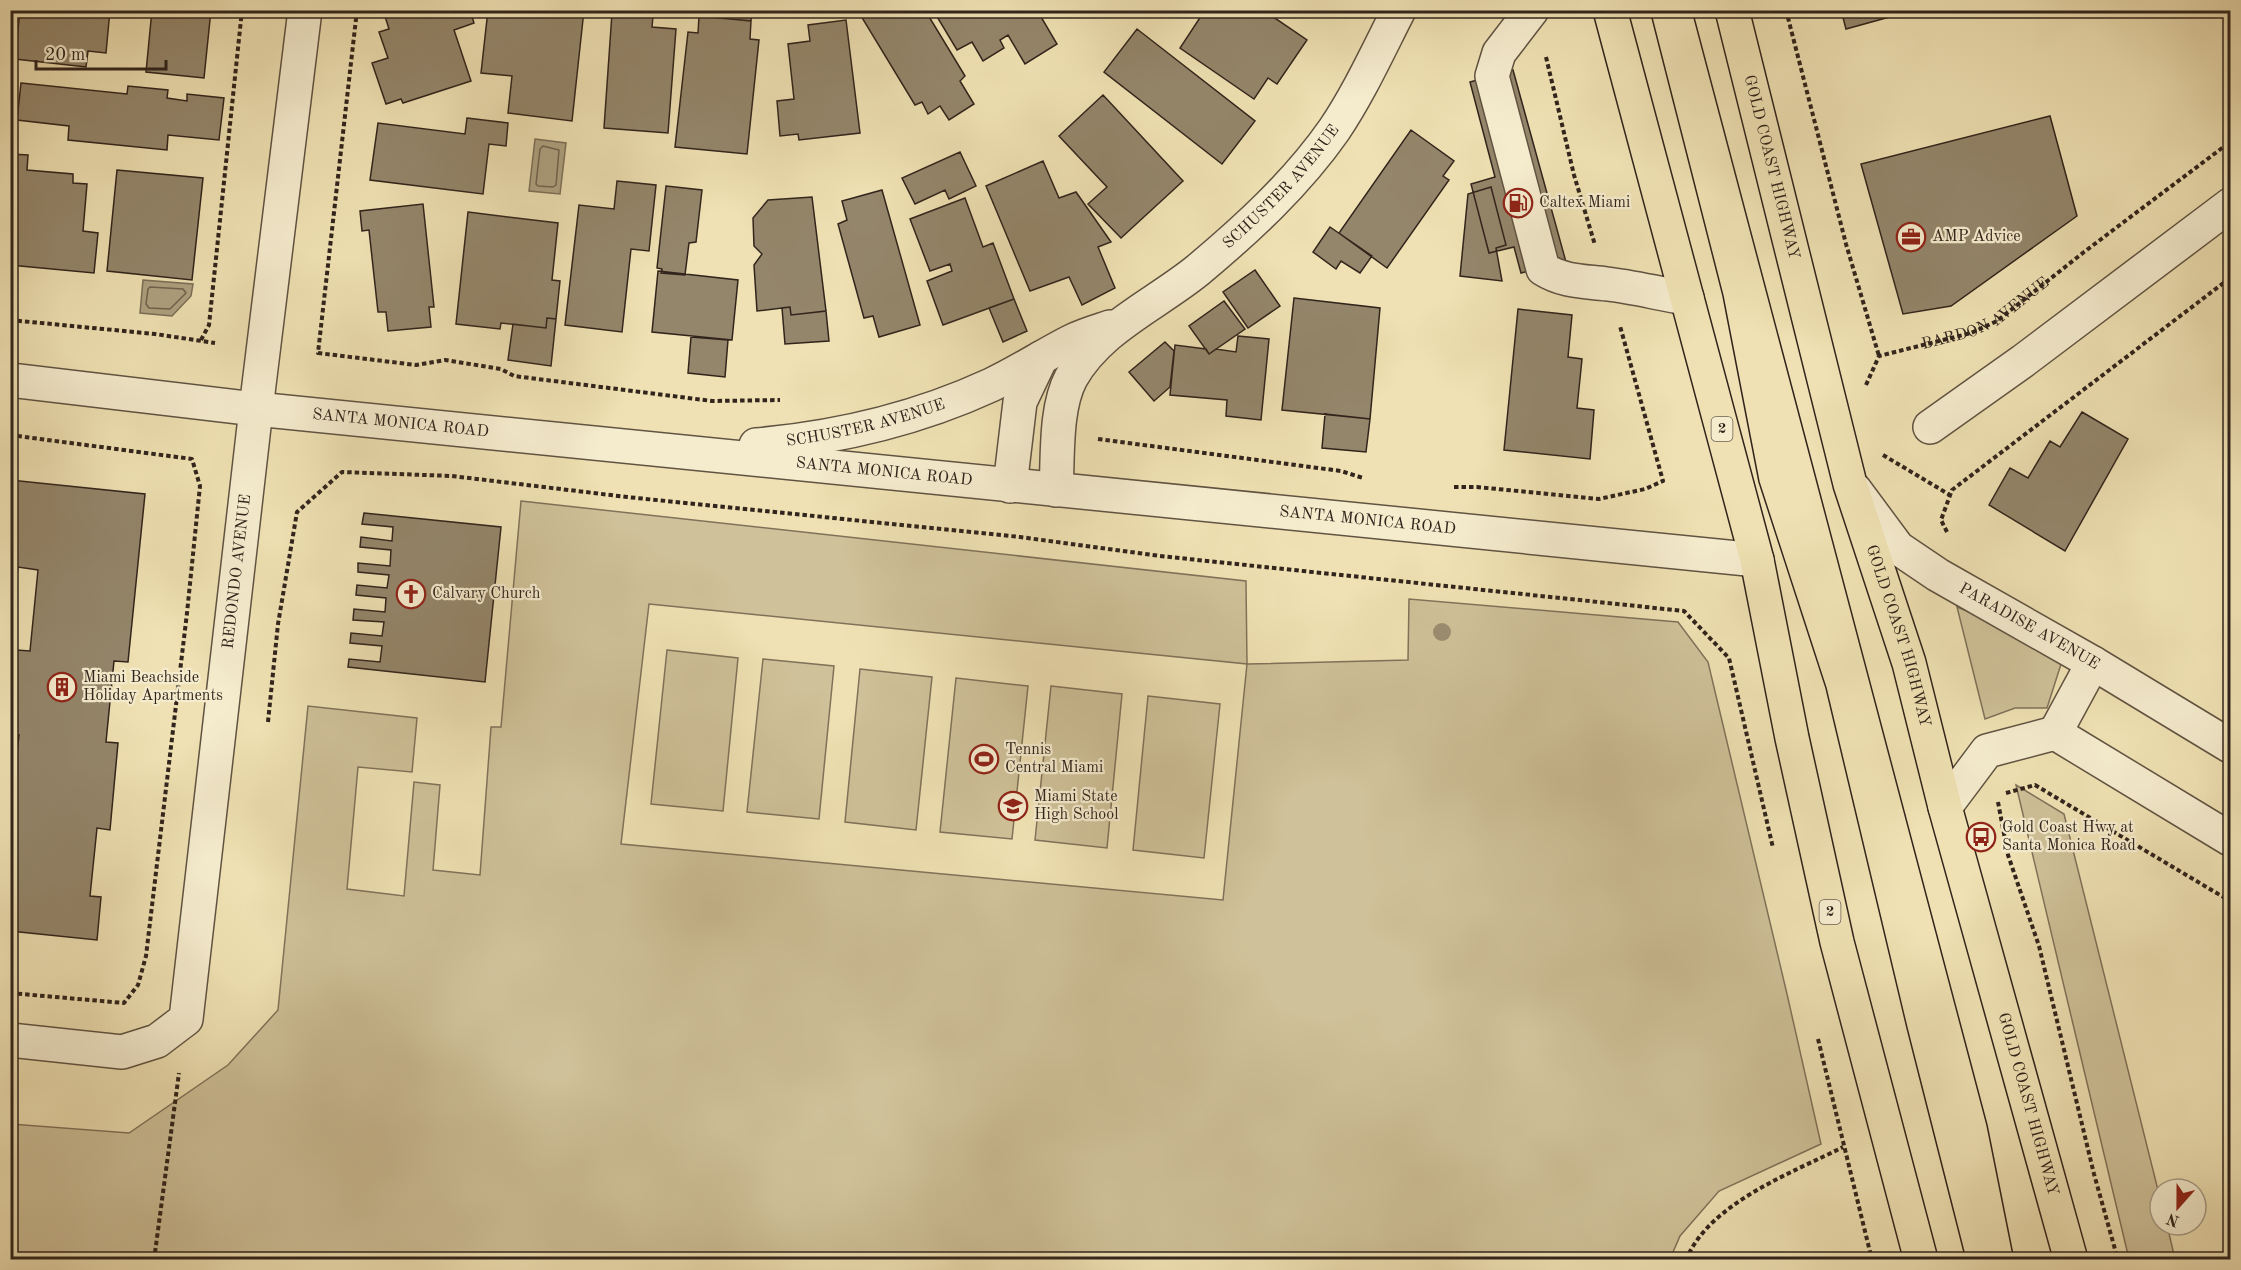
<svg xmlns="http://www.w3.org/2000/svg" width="2241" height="1270" font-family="'Old Standard TT',serif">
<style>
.green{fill:#cfc199;stroke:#80725a;stroke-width:1.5;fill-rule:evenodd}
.water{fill:#aea180;stroke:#7c6f58;stroke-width:1.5}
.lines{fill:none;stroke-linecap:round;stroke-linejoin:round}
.shore{stroke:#70624e;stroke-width:1.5}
.building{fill:#94866b;stroke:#31241c;stroke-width:1.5}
.minor-casing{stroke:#605342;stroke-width:36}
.highway-casing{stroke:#31241c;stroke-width:36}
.path{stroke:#31241c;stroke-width:4;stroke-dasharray:4.5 3;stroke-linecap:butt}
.minor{stroke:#f5ecce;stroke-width:33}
.highway{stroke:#efe1b3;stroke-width:33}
.tram{stroke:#31241c;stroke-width:1.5}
.tree{fill:#9c8e71}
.labels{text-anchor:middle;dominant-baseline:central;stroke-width:4.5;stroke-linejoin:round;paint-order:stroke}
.shield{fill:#f5ecce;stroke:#6c6051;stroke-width:1.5}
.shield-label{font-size:15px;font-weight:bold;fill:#31241c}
.street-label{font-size:16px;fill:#31241c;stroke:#f5ecce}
.poi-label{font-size:16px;fill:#31241c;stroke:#f5ecce;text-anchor:start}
</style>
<rect width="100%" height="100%" fill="#efe1b3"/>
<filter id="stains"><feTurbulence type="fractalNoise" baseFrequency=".00333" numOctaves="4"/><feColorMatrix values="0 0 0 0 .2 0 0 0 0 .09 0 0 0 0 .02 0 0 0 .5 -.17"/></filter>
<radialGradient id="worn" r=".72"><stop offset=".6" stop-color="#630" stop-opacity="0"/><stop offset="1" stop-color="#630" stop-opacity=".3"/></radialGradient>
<!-- green -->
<path class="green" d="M 521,501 L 1246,581 L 1247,664 L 1408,660 L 1409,599 L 1678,622 L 1708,662 L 1787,994 L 1821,1144 L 1719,1191 L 1680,1236 L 1670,1259 L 11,1259 L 11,1124 L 129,1133 L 228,1065 L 278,1010 L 308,706 L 417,718 L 412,772 L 358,767 L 347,889 L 404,896 L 414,782 L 440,785 L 433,870 L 480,875 L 491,727 L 501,727 ZM 649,604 L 1247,664 L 1223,900 L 621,844 Z
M 1957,607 L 1977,615 L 2062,661 L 2047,708 L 2015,708 L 1985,719 Z
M 667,650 L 738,658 L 723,811 L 651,804 Z
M 763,659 L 834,666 L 819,819 L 747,812 Z
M 860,669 L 932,677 L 916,830 L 845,822 Z
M 956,678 L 1028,686 L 1012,839 L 940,832 Z
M 1051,686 L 1122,694 L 1107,848 L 1035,840 Z
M 1148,696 L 1220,704 L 1204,858 L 1133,850 Z
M 2016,785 L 2064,814 L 2160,1198 L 2160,1225 L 2167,1225 L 2175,1259 L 2129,1259 Z"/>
<!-- water -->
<path class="water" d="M 535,139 L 566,143 L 560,194 L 529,191 Z
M 143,280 L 193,284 L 191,296 L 172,316 L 140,313 Z"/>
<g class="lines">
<!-- shore -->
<path class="shore" d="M 543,146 L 559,150 L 556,185 L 553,187 L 538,186 L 536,184 L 540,149 Z
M 150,287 L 183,289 L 186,293 L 170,309 L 149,308 L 146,304 L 148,289 Z"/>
</g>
<!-- building -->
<path class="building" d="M 20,10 L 110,10 L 106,53 L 88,51 L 86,67 L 15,59 Z
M 152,10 L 211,10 L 204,78 L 146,72 Z
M 383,10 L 470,10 L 474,23 L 454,30 L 471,81 L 403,103 L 401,99 L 386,104 L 372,63 L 388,58 L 379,32 L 389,29 Z
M 488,10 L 584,10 L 572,121 L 508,113 L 512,76 L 481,73 Z
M 700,10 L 752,10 L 751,21 L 699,16 Z
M 870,10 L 925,10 L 965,76 L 960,81 L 974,104 L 949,120 L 940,106 L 928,114 L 922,102 L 915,105 L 861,16 Z
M 933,10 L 1037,10 L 1057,44 L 1025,64 L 1008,35 L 1000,40 L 1004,48 L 983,61 L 972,42 L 957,50 Z
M 1205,10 L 1254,10 L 1257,13 L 1259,10 L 1263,10 L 1307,40 L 1277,84 L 1268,78 L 1254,99 L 1180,48 Z
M 1841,10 L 1915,10 L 1846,29 Z
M 612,13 L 653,16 L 652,27 L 676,29 L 668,133 L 604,128 Z
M 699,16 L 751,21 L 750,39 L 759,40 L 747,154 L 675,147 L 688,32 L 698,33 Z
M 846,20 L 860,133 L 799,140 L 798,134 L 780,136 L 777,101 L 794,99 L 788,44 L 810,41 L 808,25 Z
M 1137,29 L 1255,121 L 1222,164 L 1104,72 Z
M 1513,70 L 1566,262 L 1521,273 L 1514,247 L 1489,253 L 1471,184 L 1495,177 L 1470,82 Z
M 21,83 L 127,94 L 128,86 L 168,90 L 167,98 L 187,101 L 187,94 L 224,98 L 219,140 L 168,135 L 167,150 L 68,140 L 69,126 L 17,120 Z
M 1103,95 L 1183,181 L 1121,238 L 1088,204 L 1107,187 L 1059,136 Z
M 2050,116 L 2077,216 L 1951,306 L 1903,314 L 1861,164 Z
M 467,118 L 508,123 L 506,146 L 489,144 L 483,194 L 370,180 L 378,123 L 465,134 Z
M 1411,130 L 1454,161 L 1443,176 L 1449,180 L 1387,268 L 1339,233 Z
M 960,152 L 976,186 L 949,199 L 945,190 L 915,204 L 902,178 Z
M 10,154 L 28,155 L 27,170 L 73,174 L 73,183 L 87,184 L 83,231 L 98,233 L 94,273 L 10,265 Z
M 1043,161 L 1059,198 L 1076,192 L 1111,242 L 1098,247 L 1115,288 L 1082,305 L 1069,277 L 1030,291 L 986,186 Z
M 117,170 L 203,178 L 192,280 L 107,271 Z
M 617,181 L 656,185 L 649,251 L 631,249 L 622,332 L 565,325 L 579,205 L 614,209 Z
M 666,186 L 702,190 L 696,242 L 689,243 L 685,275 L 661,273 L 662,269 L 657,268 Z
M 1491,187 L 1506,245 L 1496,248 L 1502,281 L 1460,276 L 1468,194 Z
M 882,190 L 920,325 L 879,337 L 873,316 L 864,318 L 838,224 L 847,220 L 842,201 Z
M 812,197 L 826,311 L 791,315 L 790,307 L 757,311 L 754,265 L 762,254 L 754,246 L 753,218 L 768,200 Z
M 965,198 L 983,247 L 993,243 L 1014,299 L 943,325 L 927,281 L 952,271 L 950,264 L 930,271 L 910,219 Z
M 423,204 L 434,307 L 429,307 L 431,327 L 388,331 L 386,312 L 378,312 L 369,230 L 362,231 L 360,211 Z
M 468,212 L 558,223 L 552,280 L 560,281 L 556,319 L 547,318 L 546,328 L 501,323 L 500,329 L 456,324 Z
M 1330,227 L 1372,256 L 1360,273 L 1341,261 L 1336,269 L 1313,252 Z
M 1255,270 L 1280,306 L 1248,328 L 1223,292 Z
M 658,271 L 738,280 L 732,340 L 652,332 Z
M 1294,298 L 1380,308 L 1370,419 L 1282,410 Z
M 1014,299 L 1027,331 L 1003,342 L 989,308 Z
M 1224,301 L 1245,329 L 1209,354 L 1189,326 Z
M 790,307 L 791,315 L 826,311 L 829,341 L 785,344 L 782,308 Z
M 1518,309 L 1572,315 L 1568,357 L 1582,359 L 1577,408 L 1594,410 L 1590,459 L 1504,450 Z
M 547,318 L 556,319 L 551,366 L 508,360 L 513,324 L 546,328 Z
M 1238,336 L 1269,339 L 1261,420 L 1226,416 L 1227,400 L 1170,395 L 1175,345 L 1206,349 L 1209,354 L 1216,349 L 1236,352 Z
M 691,337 L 728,340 L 725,377 L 688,373 Z
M 1165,342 L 1174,351 L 1170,387 L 1154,401 L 1129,372 Z
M 2082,412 L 2128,439 L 2065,551 L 1989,505 L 2010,468 L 2028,478 L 2050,441 L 2060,447 Z
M 1325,414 L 1370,419 L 1366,452 L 1322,448 Z
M 10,480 L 145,494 L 128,662 L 114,661 L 106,742 L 118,743 L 110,830 L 97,828 L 90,896 L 101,897 L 97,940 L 10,931 L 10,817 L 19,735 L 10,734 L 10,712 L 17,650 L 30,651 L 38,570 L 18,567 L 16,584 L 10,583 Z
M 364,513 L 501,527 L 485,682 L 348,667 L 349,659 L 380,662 L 382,646 L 350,643 L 351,633 L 382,636 L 384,622 L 353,620 L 354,609 L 385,612 L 386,598 L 356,595 L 357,585 L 387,588 L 389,575 L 358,572 L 358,563 L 390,566 L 391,550 L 360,547 L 361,537 L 392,541 L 393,527 L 362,524 Z"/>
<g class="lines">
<!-- minor casing -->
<g class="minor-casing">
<g id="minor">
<path d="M 1532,10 L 1499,53 L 1492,76 L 1543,269 C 1564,282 1583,281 1607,284 C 1634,287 1660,294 1687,298"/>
<path id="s2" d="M 10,380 L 256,409 L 1757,560"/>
<path d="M 1930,427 L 2023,361 L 2230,205"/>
<path id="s3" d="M 756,445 C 836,438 917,419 991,385 C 1019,372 1044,355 1072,341 C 1084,335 1098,331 1110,327"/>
<path d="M 1010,486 L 1020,402 L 1041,358"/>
<path id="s4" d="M 1056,490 C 1058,457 1055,408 1071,378 C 1099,328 1155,305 1198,270 C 1247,229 1297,183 1334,130 C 1359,93 1378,51 1399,10"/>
<path id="s5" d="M 1855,490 L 1898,548 L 1938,575 L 2093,663 L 2230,746"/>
<path d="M 2055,733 L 2093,663"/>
<path d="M 1945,807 L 1987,751 L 2055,733 L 2230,839"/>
<path id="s6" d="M 10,1040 L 122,1052 L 157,1041 L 186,1019 L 256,409 L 305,10"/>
</g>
</g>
<!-- highway casing -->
<g class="highway-casing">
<g id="highway">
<path d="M 1610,10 L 1757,560 L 1792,738 L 1837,942 L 1921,1260"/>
<path id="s7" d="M 1732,10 L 1850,484 L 1909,663 L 1945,807 L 2071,1260"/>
</g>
</g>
<!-- path -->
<g class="path">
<path d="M 357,10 L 318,353 L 416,365 L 445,360 L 501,369 L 514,376 L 712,401 L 780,400"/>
<path d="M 1786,10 L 1846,244 L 1879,356"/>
<path d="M 1546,57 L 1574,175 L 1595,245"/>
<path d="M 10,320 L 155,334 L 215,343"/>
<path d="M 201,340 L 209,325 L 242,10"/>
<path id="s1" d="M 1866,385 L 1879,356 L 1971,333 L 1997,321 L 2084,252 L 2230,142"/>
<path d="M 10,435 L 192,459 L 200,486 L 187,613 L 146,956 L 138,985 L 124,1003 L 10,993"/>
<path d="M 1098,439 L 1341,471 L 1363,478"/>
<path d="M 1883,455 L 1950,495"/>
<path d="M 1454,487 L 1477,487 L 1599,499 L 1645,489 L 1663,481 L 1620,326"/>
<path d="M 1947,532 L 1941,520 L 1952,490 L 2230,278"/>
<path d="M 268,722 L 278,624 L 297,512 L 342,472 L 452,476 L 627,497 L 1020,537 L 1160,556 L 1684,611 L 1729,658 L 1773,848"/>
<path d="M 2006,793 L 2035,785 L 2230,901"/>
<path d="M 1998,802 L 2008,855 L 2039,946 L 2094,1174 L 2118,1260"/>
<path d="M 1818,1039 L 1872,1260"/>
<path d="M 154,1260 L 179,1073"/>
<path d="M 1686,1260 C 1709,1203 1792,1173 1843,1147"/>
</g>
<!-- minor -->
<use href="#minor" class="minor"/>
<!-- highway -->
<use href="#highway" class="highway"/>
<!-- tram -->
<path class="tram" d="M 1650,10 L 1723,296 L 1759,482 L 1826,688 L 1907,1028 L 1966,1260
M 1692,10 L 1987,1125 L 2014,1260"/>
</g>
<!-- trees -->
<circle class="tree" cx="1442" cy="632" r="9"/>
<!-- icons -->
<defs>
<g id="fuel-ring" transform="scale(1.5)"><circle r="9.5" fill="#f5ecce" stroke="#8f2418" stroke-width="1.5"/><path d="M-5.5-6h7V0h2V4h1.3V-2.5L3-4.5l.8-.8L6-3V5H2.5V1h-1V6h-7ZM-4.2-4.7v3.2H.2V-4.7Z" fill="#8f2418"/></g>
<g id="office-ring" transform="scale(1.5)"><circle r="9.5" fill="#f5ecce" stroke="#8f2418" stroke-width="1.5"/><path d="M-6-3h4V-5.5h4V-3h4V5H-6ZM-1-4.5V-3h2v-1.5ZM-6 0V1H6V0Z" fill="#8f2418"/></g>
<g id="church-ring" transform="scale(1.5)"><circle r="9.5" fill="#f5ecce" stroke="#8f2418" stroke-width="1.5"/><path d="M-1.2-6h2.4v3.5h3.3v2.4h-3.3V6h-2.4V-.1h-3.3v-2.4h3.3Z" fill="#8f2418"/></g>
<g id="building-ring" transform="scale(1.5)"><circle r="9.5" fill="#f5ecce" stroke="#8f2418" stroke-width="1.5"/><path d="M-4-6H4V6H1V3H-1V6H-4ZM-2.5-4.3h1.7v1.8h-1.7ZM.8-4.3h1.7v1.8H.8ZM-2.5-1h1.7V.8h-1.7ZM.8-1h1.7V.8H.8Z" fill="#8f2418"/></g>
<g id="stadium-ring" transform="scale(1.5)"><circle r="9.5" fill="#f5ecce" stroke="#8f2418" stroke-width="1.5"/><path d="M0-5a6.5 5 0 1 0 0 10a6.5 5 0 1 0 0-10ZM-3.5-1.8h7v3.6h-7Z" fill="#8f2418"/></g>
<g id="school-ring" transform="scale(1.5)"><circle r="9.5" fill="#f5ecce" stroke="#8f2418" stroke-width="1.5"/><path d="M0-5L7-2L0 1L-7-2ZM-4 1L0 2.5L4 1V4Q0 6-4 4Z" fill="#8f2418"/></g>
<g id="bus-ring" transform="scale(1.5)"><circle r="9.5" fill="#f5ecce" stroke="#8f2418" stroke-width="1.5"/><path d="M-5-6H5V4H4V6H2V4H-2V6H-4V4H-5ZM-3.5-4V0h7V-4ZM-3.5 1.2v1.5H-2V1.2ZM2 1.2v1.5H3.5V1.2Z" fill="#8f2418"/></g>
</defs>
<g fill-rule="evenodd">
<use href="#fuel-ring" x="1518" y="203"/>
<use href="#office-ring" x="1911" y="237"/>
<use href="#church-ring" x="411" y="594"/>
<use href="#building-ring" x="62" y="687"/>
<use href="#stadium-ring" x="984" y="759"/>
<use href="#school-ring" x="1013" y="806"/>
<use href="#bus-ring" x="1981" y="837"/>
</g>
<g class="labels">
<!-- shield labels -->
<g class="shield">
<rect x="1711.5" y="417" width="21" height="24" rx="4.5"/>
<rect x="1819.5" y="900" width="21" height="24" rx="4.5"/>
</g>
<g class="shield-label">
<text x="1722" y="429">2</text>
<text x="1830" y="912">2</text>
</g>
<!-- street labels -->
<g class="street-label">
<text stroke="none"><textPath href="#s7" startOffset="162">GOLD COAST HIGHWAY</textPath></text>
<text stroke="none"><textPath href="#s4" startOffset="400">SCHUSTER AVENUE</textPath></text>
<text stroke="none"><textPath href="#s1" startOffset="148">BARDON AVENUE</textPath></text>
<text stroke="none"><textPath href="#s3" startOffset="112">SCHUSTER AVENUE</textPath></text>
<text stroke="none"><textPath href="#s2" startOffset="393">SANTA MONICA ROAD</textPath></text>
<text stroke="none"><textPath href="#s2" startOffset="879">SANTA MONICA ROAD</textPath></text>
<text stroke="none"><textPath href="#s2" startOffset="1365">SANTA MONICA ROAD</textPath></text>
<text stroke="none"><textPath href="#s6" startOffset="636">REDONDO AVENUE</textPath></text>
<text stroke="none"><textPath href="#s5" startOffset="225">PARADISE AVENUE</textPath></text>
<text stroke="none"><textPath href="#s7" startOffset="648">GOLD COAST HIGHWAY</textPath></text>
<text stroke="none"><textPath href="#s7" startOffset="1134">GOLD COAST HIGHWAY</textPath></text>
</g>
<!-- poi labels -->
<g class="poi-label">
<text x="1539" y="203">Caltex Miami</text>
<text x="1932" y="237">AMP Advice</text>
<text x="432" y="594">Calvary Church</text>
<text x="83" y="678">Miami Beachside<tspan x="83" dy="18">Holiday Apartments</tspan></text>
<text x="1005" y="750">Tennis<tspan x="1005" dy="18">Central Miami</tspan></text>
<text x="1034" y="797">Miami State<tspan x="1034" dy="18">High School</tspan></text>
<text x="2002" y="828">Gold Coast Hwy at<tspan x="2002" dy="18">Santa Monica Road</tspan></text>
</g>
</g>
<!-- margin -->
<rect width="2241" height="1270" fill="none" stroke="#efe1b3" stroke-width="36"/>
<rect x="12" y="12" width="2217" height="1246" fill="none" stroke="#31241c" stroke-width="3"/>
<rect x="18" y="18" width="2205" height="1234" fill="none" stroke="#31241c" stroke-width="1.5"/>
<!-- north arrow -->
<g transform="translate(2178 1207) rotate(201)"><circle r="28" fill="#f5ecce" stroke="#a79c87" stroke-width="1.5"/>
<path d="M0-4.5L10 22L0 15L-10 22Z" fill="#8f2418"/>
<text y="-9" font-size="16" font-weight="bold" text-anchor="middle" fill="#31241c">N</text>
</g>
<!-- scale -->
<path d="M36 60v9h130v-9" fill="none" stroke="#31241c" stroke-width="3"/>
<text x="45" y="60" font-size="18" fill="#31241c" stroke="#f5ecce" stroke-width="4.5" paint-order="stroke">20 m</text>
<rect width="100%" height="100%" filter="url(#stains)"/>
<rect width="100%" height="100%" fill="url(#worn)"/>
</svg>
